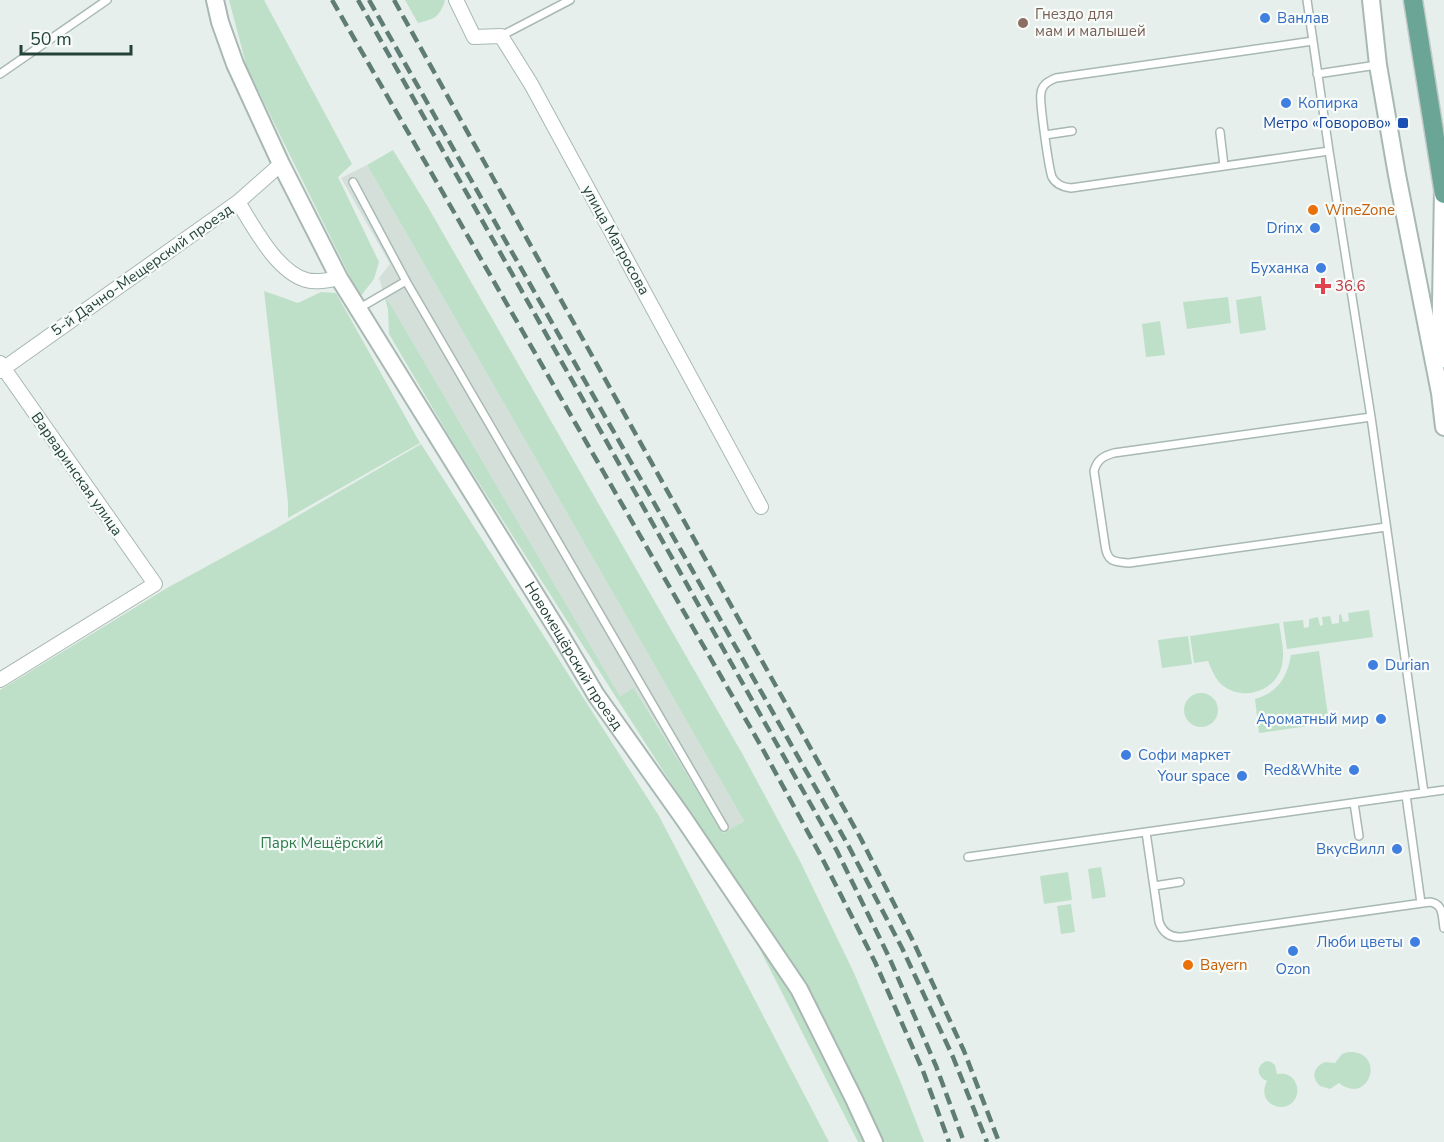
<svg xmlns="http://www.w3.org/2000/svg" width="1444" height="1142" font-family="'Nunito Sans',sans-serif">
<style>
.built{fill:#d4dfda}
.green{fill:#bfe0c8}
.lines{fill:none;stroke-linecap:round;stroke-linejoin:round}
.service-casing{stroke:#a8b8b2;stroke-width:10}
.minor-casing{stroke:#a8b8b2;stroke-width:16}
.tertiary-casing{stroke:#a8b8b2;stroke-width:20}
.primary-casing{stroke:#c2cac8;stroke-width:21}
.service{stroke:#fff;stroke-width:7}
.minor{stroke:#fff;stroke-width:14}
.tertiary{stroke:#fff;stroke-width:16}
.primary{stroke:#6aa596;stroke-width:18}
.rail{stroke:#5f7d75;stroke-width:4.5;stroke-dasharray:12 6;stroke-linecap:butt}
.shop-dot{fill:#3f7fe0;stroke:#f7fbf9;stroke-width:2}
.education-dot{fill:#8d6e63;stroke:#f7fbf9;stroke-width:2}
.transit-dot{fill:#1a4fb4;stroke:#f7fbf9;stroke-width:2}
.food-dot{fill:#e8710a;stroke:#f7fbf9;stroke-width:2}
.health-dot{fill:#e0444e;stroke:#f7fbf9;stroke-width:2}
.labels{text-anchor:middle;dominant-baseline:central;stroke-width:4.5;stroke-linejoin:round;paint-order:stroke}
.education-label{font-size:15px;fill:#785e54;stroke:#f7fbf9;text-anchor:start}
.shop-label{font-size:15px;fill:#366cbe;stroke:#f7fbf9;text-anchor:end}
.transit-label{font-size:15px;fill:#164399;stroke:#f7fbf9;text-anchor:end}
.food-label{font-size:15px;fill:#c56008;stroke:#f7fbf9;text-anchor:start}
.street-label{font-size:15px;fill:#24423a;stroke:#f7fbf9}
.health-label{font-size:15px;fill:#be3a42;stroke:#f7fbf9;text-anchor:start}
.park-label{font-size:15px;fill:#2d7a4b;stroke:#f7fbf9}
</style>
<rect width="100%" height="100%" fill="#e6efeb"/>
<!-- built -->
<path class="built" d="M 367,165 L 744,821 L 723,833 L 635,689 L 620,696 L 391,305 L 385,298 L 379,278 L 390,264 L 341,178 Z"/>
<!-- green -->
<path class="green" d="M 229,0 L 264,0 L 352,164 L 338,177 L 379,262 L 374,279 L 360,297 L 247,68 Z
M 405,0 L 444,0 L 445,1 C 439,18 434,19 418,23 Z
M 393,150 L 428,207 L 743,755 L 800,861 L 854,973 L 901,1083 L 924,1142 L 858,1142 L 692,816 L 452,441 L 389,334 L 388,310 L 385,298 L 391,305 L 620,696 L 634,688 L 723,833 L 744,821 L 367,165 Z
M 264,291 L 298,303 L 321,292 L 336,293 L 420,443 L 288,518 L 288,503 Z
M 1261,296 L 1266,330 L 1240,334 L 1236,300 Z
M 1228,297 L 1231,323 L 1187,329 L 1183,302 Z
M 1160,321 L 1165,355 L 1146,357 L 1142,324 Z
M 421,444 L 659,816 L 829,1142 L 0,1142 L 0,690 L 167,588 L 275,529 Z
M 1369,610 L 1373,637 L 1287,649 L 1283,622 L 1303,620 L 1304,628 L 1309,627 L 1309,619 L 1318,617 L 1320,626 L 1323,625 L 1322,617 L 1330,616 L 1332,624 L 1339,623 L 1339,615 L 1341,614 L 1343,622 L 1349,621 L 1348,613 Z
M 1279,623 C 1281,636 1285,652 1282,665 C 1276,693 1239,703 1219,682 C 1214,676 1211,668 1208,661 L 1194,663 L 1190,636 Z
M 1188,636 L 1192,664 L 1162,668 L 1158,640 Z
M 1319,651 L 1329,723 L 1259,733 L 1255,699 C 1278,692 1287,678 1291,655 Z
M1184 710a17 17 0 1 1 34 0a17 17 0 1 1-34 0Z
M 1101,867 L 1106,897 L 1092,899 L 1088,869 Z
M 1068,872 L 1072,900 L 1044,904 L 1040,876 Z
M 1071,904 L 1075,932 L 1061,934 L 1057,906 Z
M 1348,1052 C 1387,1050 1370,1107 1339,1083 L 1330,1089 L 1320,1086 C 1311,1077 1313,1067 1325,1062 L 1335,1063 L 1342,1054 Z
M 1267,1061 L 1271,1062 L 1275,1065 L 1277,1074 C 1284,1073 1290,1074 1294,1080 C 1297,1084 1298,1090 1297,1094 C 1291,1118 1254,1106 1267,1081 C 1256,1076 1256,1065 1267,1061 Z"/>
<g class="lines">
<!-- service casing -->
<g class="service-casing">
<path id="service" d="M 1307,0 L 1329,151 L 1371,417 L 1424,793
M 501,36 L 570,0
M 1313,41 L 1056,78 C 1049,81 1042,84 1041,93 C 1039,101 1049,169 1052,177 C 1056,185 1063,187 1071,188 L 1329,151
M 0,74 L 107,0
M 1317,74 L 1377,65
M 1220,132 L 1224,166
M 1045,135 L 1072,131
M 353,182 L 406,281 L 724,827
M 358,309 L 406,281
M 1371,417 L 1114,453 C 1103,456 1097,460 1094,471 L 1105,545 C 1107,562 1114,562 1129,563 L 1386,527
M 1406,795 L 1421,903
M 1354,803 L 1359,836
M 1146,832 L 1159,922 C 1163,933 1171,938 1182,937 L 1430,902 C 1444,904 1442,917 1444,928
M 968,857 L 1444,790
M 1154,886 L 1180,882"/>
</g>
<!-- minor casing -->
<g class="minor-casing">
<path id="minor" d="M 456,0 L 474,37 L 501,36 L 531,84 L 761,507
M 238,202 C 254,227 276,271 306,280 C 317,283 329,280 339,278
M 0,363 L 155,584 L 0,680
M 0,371 L 238,202 L 281,164"/>
</g>
<!-- tertiary casing -->
<g class="tertiary-casing">
<g id="tertiary">
<path id="s1" d="M 215,0 L 220,22 L 235,64 L 281,164 L 339,278 L 560,634 L 596,695 L 684,819 L 799,989 L 854,1099 L 874,1142"/>
<path d="M 1371,0 L 1378,65 L 1397,175 L 1440,393 L 1444,427"/>
<path d="M 1440,360 L 1443,190"/>
</g>
</g>
<!-- primary casing -->
<g class="primary-casing">
<path id="primary" d="M 1413,0 L 1444,194"/>
</g>
<!-- service -->
<use href="#service" class="service"/>
<!-- minor -->
<use href="#minor" class="minor"/>
<!-- tertiary -->
<use href="#tertiary" class="tertiary"/>
<!-- primary -->
<use href="#primary" class="primary"/>
<!-- rail -->
<path class="rail" d="M 332,0 L 761,746 L 822,858 L 875,962 L 923,1071 L 949,1142
M 358,0 L 837,851 L 889,957 L 936,1066 L 964,1142
M 369,0 L 848,845 L 902,948 L 953,1057 L 987,1142
M 394,0 L 860,837 L 913,941 L 964,1051 L 999,1142"/>
</g>
<!-- markers -->
<g class="shop-dot">
<circle cx="1265" cy="18" r="6"/>
<circle cx="1286" cy="103" r="6"/>
<circle cx="1315" cy="228" r="6"/>
<circle cx="1321" cy="268" r="6"/>
<circle cx="1373" cy="665" r="6"/>
<circle cx="1381" cy="719" r="6"/>
<circle cx="1126" cy="755" r="6"/>
<circle cx="1354" cy="770" r="6"/>
<circle cx="1242" cy="776" r="6"/>
<circle cx="1397" cy="849" r="6"/>
<circle cx="1415" cy="942" r="6"/>
<circle cx="1293" cy="951" r="6"/>
</g>
<circle class="education-dot" cx="1023" cy="23" r="6"/>
<rect class="transit-dot" x="1397" y="117" width="12" height="12" rx="3"/>
<g class="food-dot">
<circle cx="1313" cy="210" r="6"/>
<circle cx="1188" cy="965" r="6"/>
</g>
<path class="health-dot" d="M1320 277h6v6h6v6h-6v6h-6v-6h-6v-6h6z"/>
<g class="labels">
<!-- education labels -->
<g class="education-label">
<text x="1035" y="14">Гнездо для<tspan x="1035" dy="17">мам и малышей</tspan></text>
</g>
<!-- shop labels -->
<g class="shop-label">
<text x="1277" y="18" text-anchor="start">Ванлав</text>
<text x="1298" y="103" text-anchor="start">Копирка</text>
<text x="1303" y="228">Drinx</text>
<text x="1309" y="268">Буханка</text>
<text x="1385" y="665" text-anchor="start">Durian</text>
<text x="1369" y="719">Ароматный мир</text>
<text x="1138" y="755" text-anchor="start">Софи маркет</text>
<text x="1342" y="770">Red&amp;White</text>
<text x="1230" y="776">Your space</text>
<text x="1385" y="849">ВкусВилл</text>
<text x="1403" y="942">Люби цветы</text>
<text x="1293" y="969" text-anchor="middle">Ozon</text>
</g>
<!-- transit labels -->
<g class="transit-label">
<text x="1391" y="123">Метро «Говорово»</text>
</g>
<!-- food labels -->
<g class="food-label">
<text x="1325" y="210">WineZone</text>
<text x="1200" y="965">Bayern</text>
</g>
<!-- street labels -->
<g class="street-label">
<text transform="translate(616 240) rotate(61)">улица Матросова</text>
<text transform="translate(142 270) rotate(-35)">5-й Дачно-Мещерский проезд</text>
<text transform="translate(77 474) rotate(55)">Варваринская улица</text>
<text stroke="none"><textPath href="#s1" startOffset="750">Новомещёрский проезд</textPath></text>
</g>
<!-- health labels -->
<g class="health-label">
<text x="1335" y="286">36.6</text>
</g>
<!-- park labels -->
<g class="park-label">
<text x="322" y="843">Парк Мещёрский</text>
</g>
</g>
<!-- scale -->
<path d="M21 45v9h110v-9" fill="none" stroke="#24423a" stroke-width="3"/>
<text x="30" y="45" font-size="18" fill="#24423a" stroke="#f7fbf9" stroke-width="4.5" paint-order="stroke">50 m</text>
</svg>
